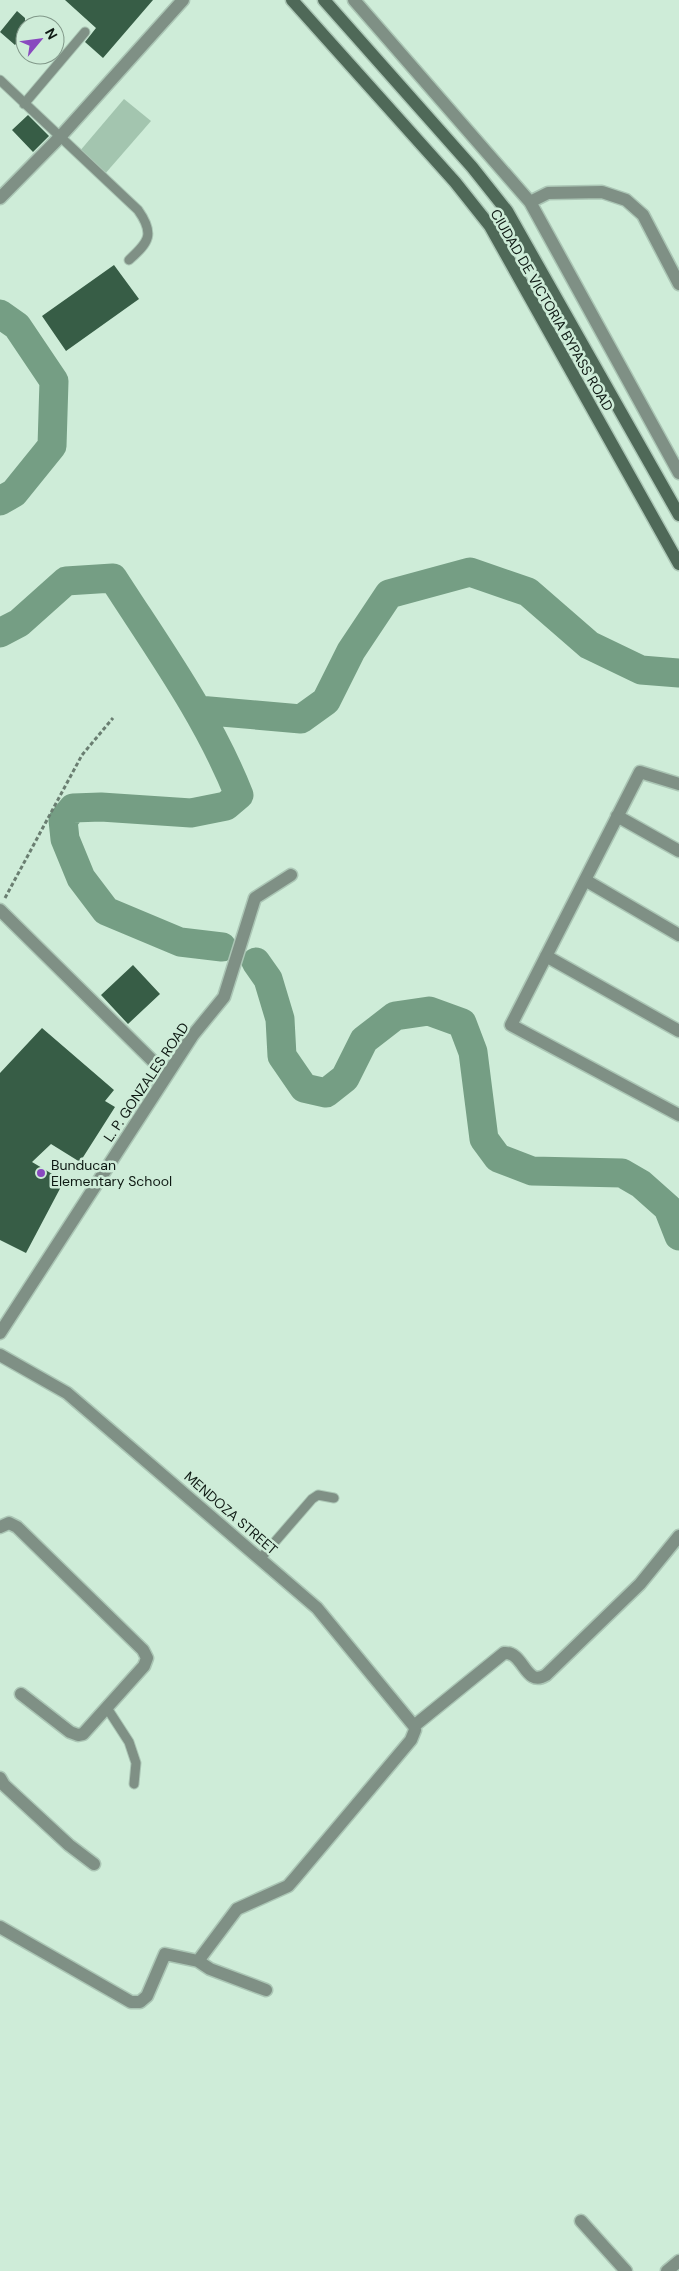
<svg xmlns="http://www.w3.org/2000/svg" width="679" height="2271" font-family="'DM Sans',sans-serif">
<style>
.green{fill:#a3c5af}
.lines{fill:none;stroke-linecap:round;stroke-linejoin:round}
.river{stroke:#759e84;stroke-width:29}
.building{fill:#375d46}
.lane-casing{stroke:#abc6b5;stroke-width:11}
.street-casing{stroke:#abc6b5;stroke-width:15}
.secondary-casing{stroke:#abc6b5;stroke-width:15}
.path{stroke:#6a7e71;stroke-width:3;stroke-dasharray:4 2.5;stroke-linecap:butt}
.lane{stroke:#7f9085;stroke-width:9}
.street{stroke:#7f9085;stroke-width:12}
.secondary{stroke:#4f6958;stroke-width:12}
.poi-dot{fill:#8949bf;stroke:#ceecd8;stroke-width:2}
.labels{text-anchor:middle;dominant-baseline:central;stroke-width:5;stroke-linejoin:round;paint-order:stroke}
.street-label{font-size:14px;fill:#0e1913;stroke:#ceecd8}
.poi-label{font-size:14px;fill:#0e1913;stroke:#ceecd8;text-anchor:start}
</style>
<rect width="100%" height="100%" fill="#ceecd8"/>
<!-- green -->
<path class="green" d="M 124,99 L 151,121 L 104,175 L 79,152 Z"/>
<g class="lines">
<!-- river -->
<path class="river" d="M 0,314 L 17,326 L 54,381 L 52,446 L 14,493 L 0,501
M 0,633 L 19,623 L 66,581 L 113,578 C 158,648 208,717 239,795 L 226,806 L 191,813 L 101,807 L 73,808 L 63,820 L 65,839 L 81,878 L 106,911 L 180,942 L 222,947
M 198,710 L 301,719 L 326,701 L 351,651 L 389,594 L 470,572 L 528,592 L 589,645 L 641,670 L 679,673
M 256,962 L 268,979 L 280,1019 L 282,1056 L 304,1088 L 326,1093 L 345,1078 L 364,1040 L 395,1016 L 429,1011 L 462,1023 L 473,1052 L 484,1139 L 498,1158 L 532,1171 L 622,1173 L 641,1184 L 668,1208 L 679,1236"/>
</g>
<!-- building -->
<path class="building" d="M 65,0 L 153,0 L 103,58 L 85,42 L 96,28 Z
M 17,11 L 25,18 L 25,33 L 15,45 L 0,32 Z
M 28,115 L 49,136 L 33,152 L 12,130 Z
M 114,265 L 139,299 L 66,351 L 42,316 Z
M 133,965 L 160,994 L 128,1024 L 101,995 Z
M 42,1028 L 114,1090 L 105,1101 L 115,1107 L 80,1162 L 51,1144 L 32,1162 L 64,1181 L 26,1253 L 0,1240 L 0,1073 Z"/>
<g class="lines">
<!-- lane casing -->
<g class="lane-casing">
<path id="lane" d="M 0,80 L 138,210 C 155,234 149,242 129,260
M 24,104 L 85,32
M 260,1559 L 312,1499 L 318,1495 L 334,1498
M 107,1708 L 129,1742 L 136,1763 L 134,1784"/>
</g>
<!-- street casing -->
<g class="street-casing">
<path id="street" d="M 354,0 L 530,202 L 679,473
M 0,198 L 60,137 L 183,0
M 530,202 L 548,193 L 602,192 L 626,200 L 643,215 L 679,284
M 679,784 L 640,772 L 511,1025 L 679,1115
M 617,816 L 679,851
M 585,880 L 679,935
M 0,910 L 167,1075
M 546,956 L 679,1031
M 0,1333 L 193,1035 L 224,997 L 255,898 L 291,875
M 0,1355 L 67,1393 L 317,1608 L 414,1726
M 0,1527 L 9,1523 L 17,1527 L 143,1650 L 147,1658 L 144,1666 L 83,1734 L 78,1735 L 70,1732 L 21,1694
M 414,1726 L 504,1653 C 524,1651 525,1688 546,1675 L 640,1584 L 679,1536
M 0,1778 L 4,1785 L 69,1845 L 94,1864
M 0,1927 L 131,2002 L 140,2002 L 147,1996 L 165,1954 L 198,1961 L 237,1909 L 288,1886 L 295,1878 L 411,1740 L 415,1730 L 414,1726
M 198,1961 L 210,1969 L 266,1990
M 581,2221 L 626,2271
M 667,2271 L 679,2261"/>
</g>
<!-- secondary casing -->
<g class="secondary-casing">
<path id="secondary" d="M 292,0 L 455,182 L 490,226 L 679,564
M 324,0 L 472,167 L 507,211 L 679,515"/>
</g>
<!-- path -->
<path class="path" d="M 5,898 L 82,755 L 113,718"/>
<!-- lane -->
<use href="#lane" class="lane"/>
<!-- street -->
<use href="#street" class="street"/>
<!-- secondary -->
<use href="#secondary" class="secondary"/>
</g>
<!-- markers -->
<circle class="poi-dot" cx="41" cy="1173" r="5"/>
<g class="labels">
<!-- street labels -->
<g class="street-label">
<text transform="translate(552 310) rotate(60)">CIUDAD DE VICTORIA BYPASS ROAD</text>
<text transform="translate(146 1082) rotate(-56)">L. P. GONZALES ROAD</text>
<text transform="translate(231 1513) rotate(41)">MENDOZA STREET</text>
</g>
<!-- poi labels -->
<g class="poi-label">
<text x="51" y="1165">Bunducan<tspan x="51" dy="16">Elementary School</tspan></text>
</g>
</g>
<!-- north arrow -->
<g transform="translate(40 40) rotate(61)"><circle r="24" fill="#ceecd8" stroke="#819889"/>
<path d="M0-4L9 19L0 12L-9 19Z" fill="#8949bf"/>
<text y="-8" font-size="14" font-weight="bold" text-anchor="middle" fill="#0e1913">N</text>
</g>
</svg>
